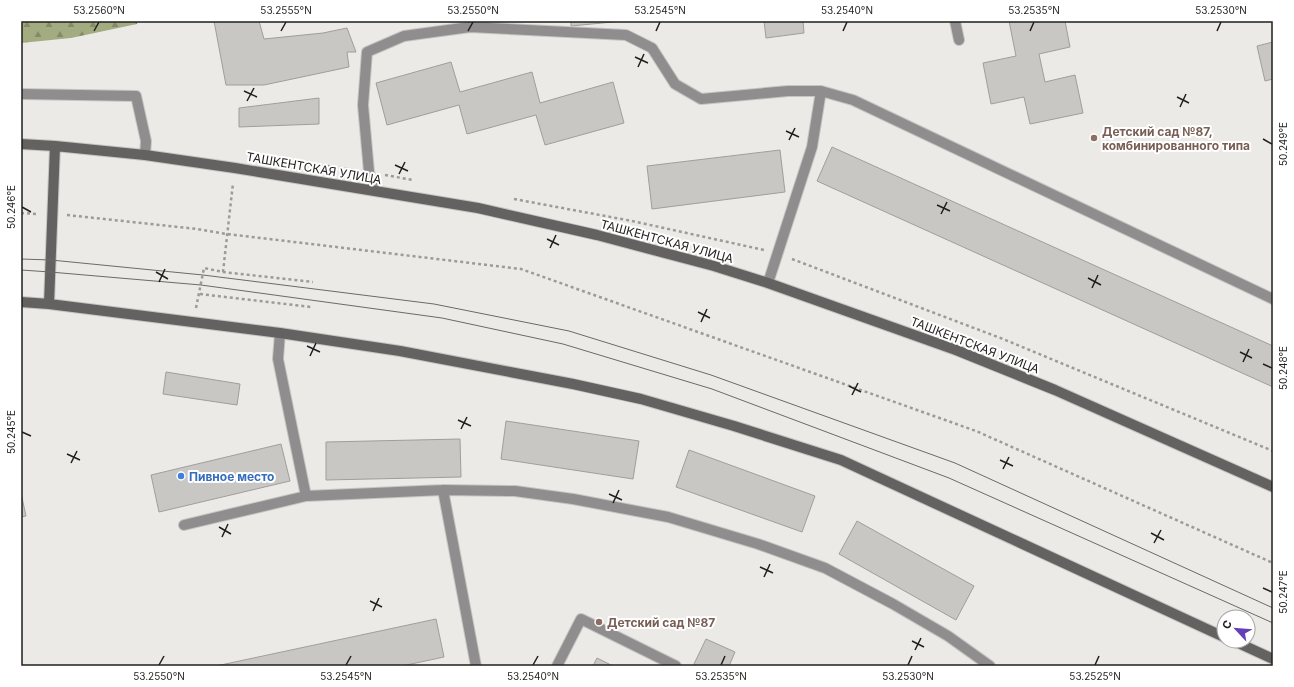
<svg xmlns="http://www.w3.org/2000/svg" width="1294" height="687" font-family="Inter,sans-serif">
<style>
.forest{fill:url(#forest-firs)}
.building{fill:#c9c7c4;stroke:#a09e9c}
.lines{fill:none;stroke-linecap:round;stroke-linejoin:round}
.service-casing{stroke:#c6c5c3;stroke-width:12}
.secondary-casing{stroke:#c6c5c3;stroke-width:12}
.path{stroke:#9c9b99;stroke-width:2.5;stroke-dasharray:3 3;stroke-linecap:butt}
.service{stroke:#8f8d8d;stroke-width:10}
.secondary{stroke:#646261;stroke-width:10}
.tram{stroke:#6b6a68;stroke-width:1}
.ticks{fill:none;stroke:#201f1e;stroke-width:1.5}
.education-dot{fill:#8d6e63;stroke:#fff;stroke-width:1.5}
.shop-dot{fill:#3f7fe0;stroke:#fff;stroke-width:1.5}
.labels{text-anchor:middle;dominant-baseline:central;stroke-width:4;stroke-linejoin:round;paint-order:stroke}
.education-label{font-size:12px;font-weight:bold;fill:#785e54;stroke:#fff;text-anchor:start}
.street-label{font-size:12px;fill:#201f1e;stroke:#fff}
.shop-label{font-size:12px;font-weight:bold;fill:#366cbe;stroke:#fff;text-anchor:start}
.neatline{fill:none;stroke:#201f1e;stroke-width:1.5}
.ticks-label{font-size:10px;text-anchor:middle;fill:#201f1e}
</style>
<defs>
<pattern id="forest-firs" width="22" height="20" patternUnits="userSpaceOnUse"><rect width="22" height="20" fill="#a2ac80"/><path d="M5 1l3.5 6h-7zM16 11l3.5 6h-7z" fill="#848b68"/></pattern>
</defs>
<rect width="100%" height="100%" fill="#ebeae7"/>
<!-- forest -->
<path class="forest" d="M 21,21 L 138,21 L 137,24 L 71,38 L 21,43 Z"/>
<!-- building -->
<path class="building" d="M 214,21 L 259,21 L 264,39 L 323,33 L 347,28 L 356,52 L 347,52 L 349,67 L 264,85 L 226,85 Z
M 571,21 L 623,21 L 571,26 Z
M 764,21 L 803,21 L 804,33 L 766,38 Z
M 1009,21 L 1065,21 L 1070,47 L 1039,54 L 1045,82 L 1075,75 L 1083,113 L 1030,124 L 1024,97 L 991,104 L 983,63 L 1016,56 Z
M 1273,42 L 1273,79 L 1265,81 L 1257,46 Z
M 451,62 L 460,92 L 532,72 L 540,103 L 613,82 L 624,123 L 545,145 L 536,115 L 467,134 L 459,105 L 387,125 L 376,83 Z
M 319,98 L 319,124 L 239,127 L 239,108 Z
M 832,147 L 1273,346 L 1273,387 L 817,181 Z
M 780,150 L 785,192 L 652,209 L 647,166 Z
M 166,372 L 240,384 L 237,405 L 163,394 Z
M 506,421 L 639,441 L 633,479 L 501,459 Z
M 460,439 L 461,477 L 326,480 L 326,442 Z
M 281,444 L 290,481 L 159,512 L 151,475 Z
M 689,450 L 815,496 L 802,532 L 676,487 Z
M 21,493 L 26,516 L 21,517 Z
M 857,521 L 974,586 L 956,620 L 839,554 Z
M 436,619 L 444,657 L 402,666 L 216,666 Z
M 706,639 L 735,652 L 729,666 L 698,666 L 694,664 Z
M 597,658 L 613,666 L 593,666 Z"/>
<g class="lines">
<!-- service casing -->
<g class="service-casing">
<path id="service" d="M 955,21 L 959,40
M 21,94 L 136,96 L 146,141 L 145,155
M 375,191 L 369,172 L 363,105 L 367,52 L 404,36 L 470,27 L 626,35 L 652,48 L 675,84 L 701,99 L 788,91 L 821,91 L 853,100 L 1273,299
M 768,283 L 812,147 L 821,91
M 280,333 L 278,359 L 306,496
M 443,490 L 476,666
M 184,525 L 306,496 L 443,490 L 515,491 L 573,499 L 668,517 L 758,544 L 825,568 L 893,604 L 948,636 L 990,666
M 557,666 L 581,619 L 676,666"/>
</g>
<!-- secondary casing -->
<g class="secondary-casing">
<path id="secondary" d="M 21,144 L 55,146 L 145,155 L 235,168 L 478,208 L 597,235 L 714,266 L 768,283 L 956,350 L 1055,390 L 1273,487
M 21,302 L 49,304 L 280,333 L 400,351 L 573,384 L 641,399 L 734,426 L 841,460 L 1224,637
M 49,304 L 55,146
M 1234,641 L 1273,659"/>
</g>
<!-- path -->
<path class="path" d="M 321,165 L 354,170
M 385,175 L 413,180
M 514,199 L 632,221 L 764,250
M 21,213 L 38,214
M 67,215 L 197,229 L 227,234 L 521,269 L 976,431 L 1273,563
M 792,259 L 1003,339 L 1273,451
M 223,272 L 233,183
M 200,294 L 311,307
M 196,308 L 204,268 L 223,272 L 313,282"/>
<!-- service -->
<use href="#service" class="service"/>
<!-- secondary -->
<use href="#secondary" class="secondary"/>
<!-- tram -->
<path class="tram" d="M 21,259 L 51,260 L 203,275 L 434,304 L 569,331 L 711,375 L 955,463 L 1273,608
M 21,270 L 50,272 L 201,285 L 442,318 L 563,344 L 712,389 L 949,478 L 1273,623"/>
</g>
<!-- ticks -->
<path class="ticks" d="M 94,31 L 99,22M 281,31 L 286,22M 468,31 L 473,22M 656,31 L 660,22M 843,31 L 847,22M 1030,31 L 1034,22M 1217,31 L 1221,22M 635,57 L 648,63M 638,67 L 644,54M 244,91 L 257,97M 1177,97 L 1189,103M 247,101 L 254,88M 1180,107 L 1186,94M 786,131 L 799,137M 1263,139 L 1272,144M 789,140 L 795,128M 395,165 L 408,171M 399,174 L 405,162M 937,205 L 950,211M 22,207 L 31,212M 941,214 L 947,202M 547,239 L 559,245M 550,248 L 556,235M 156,272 L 168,279M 1088,278 L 1101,285M 159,282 L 165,269M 1092,288 L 1098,275M 698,312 L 710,318M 701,322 L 707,309M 307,346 L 320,352M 1240,352 L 1252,358M 310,356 L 316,343M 1243,362 L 1249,349M 1263,364 L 1272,368M 849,386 L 861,392M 852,395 L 858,383M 458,420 L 471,426M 461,429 L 467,417M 22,432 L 31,436M 67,454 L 80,460M 1000,460 L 1013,466M 71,463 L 77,451M 1003,469 L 1009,457M 609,494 L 622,500M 613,503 L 619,490M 219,527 L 231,534M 1151,533 L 1164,540M 222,537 L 228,524M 1154,543 L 1161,530M 760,567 L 773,573M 764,577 L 770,564M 1263,588 L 1272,592M 370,601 L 382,607M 373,611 L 379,598M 912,641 L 924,647M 915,650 L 921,638M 159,665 L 164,656M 346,665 L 351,656M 533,665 L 538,656M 721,665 L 725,656M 908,665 L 912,656M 1095,665 L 1099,656"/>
<!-- markers -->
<g class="education-dot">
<circle cx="1094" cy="138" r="4"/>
<circle cx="599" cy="622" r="4"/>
</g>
<circle class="shop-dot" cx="181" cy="476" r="4"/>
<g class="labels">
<!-- education labels -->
<g class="education-label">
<text x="1102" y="131">Детский сад №87,<tspan x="1102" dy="14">комбинированного типа</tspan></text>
<text x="607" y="622">Детский сад №87</text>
</g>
<!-- street labels -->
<g class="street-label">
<text transform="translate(314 168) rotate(10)">ТАШКЕНТСКАЯ УЛИЦА</text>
<text transform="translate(667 241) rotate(15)">ТАШКЕНТСКАЯ УЛИЦА</text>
<text transform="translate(975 345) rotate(21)">ТАШКЕНТСКАЯ УЛИЦА</text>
</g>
<!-- shop labels -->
<g class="shop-label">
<text x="189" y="476">Пивное место</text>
</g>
</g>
<!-- border -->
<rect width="1294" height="687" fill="none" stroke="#ffffff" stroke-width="44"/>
<!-- north arrow -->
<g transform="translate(1236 629) rotate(296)"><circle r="19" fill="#ffffff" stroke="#a6a5a5"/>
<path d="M0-3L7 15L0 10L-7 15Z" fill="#653fb7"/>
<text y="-6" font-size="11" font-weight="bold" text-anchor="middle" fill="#201f1e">С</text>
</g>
<rect x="22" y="22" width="1250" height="643" class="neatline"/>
<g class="ticks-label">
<text x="99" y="14">53.2560°N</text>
<text x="286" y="14">53.2555°N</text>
<text x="473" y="14">53.2550°N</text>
<text x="660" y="14">53.2545°N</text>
<text x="847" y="14">53.2540°N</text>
<text x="1034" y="14">53.2535°N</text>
<text x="1221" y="14">53.2530°N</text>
<text transform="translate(1283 144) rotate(-90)" y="4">50.249°E</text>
<text transform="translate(11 207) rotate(-90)" y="4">50.246°E</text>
<text transform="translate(1283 368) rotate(-90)" y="4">50.248°E</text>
<text transform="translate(11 432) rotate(-90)" y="4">50.245°E</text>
<text transform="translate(1283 592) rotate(-90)" y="4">50.247°E</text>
<text x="159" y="680">53.2550°N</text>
<text x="346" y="680">53.2545°N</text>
<text x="533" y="680">53.2540°N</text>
<text x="721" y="680">53.2535°N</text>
<text x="908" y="680">53.2530°N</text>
<text x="1095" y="680">53.2525°N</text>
</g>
</svg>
